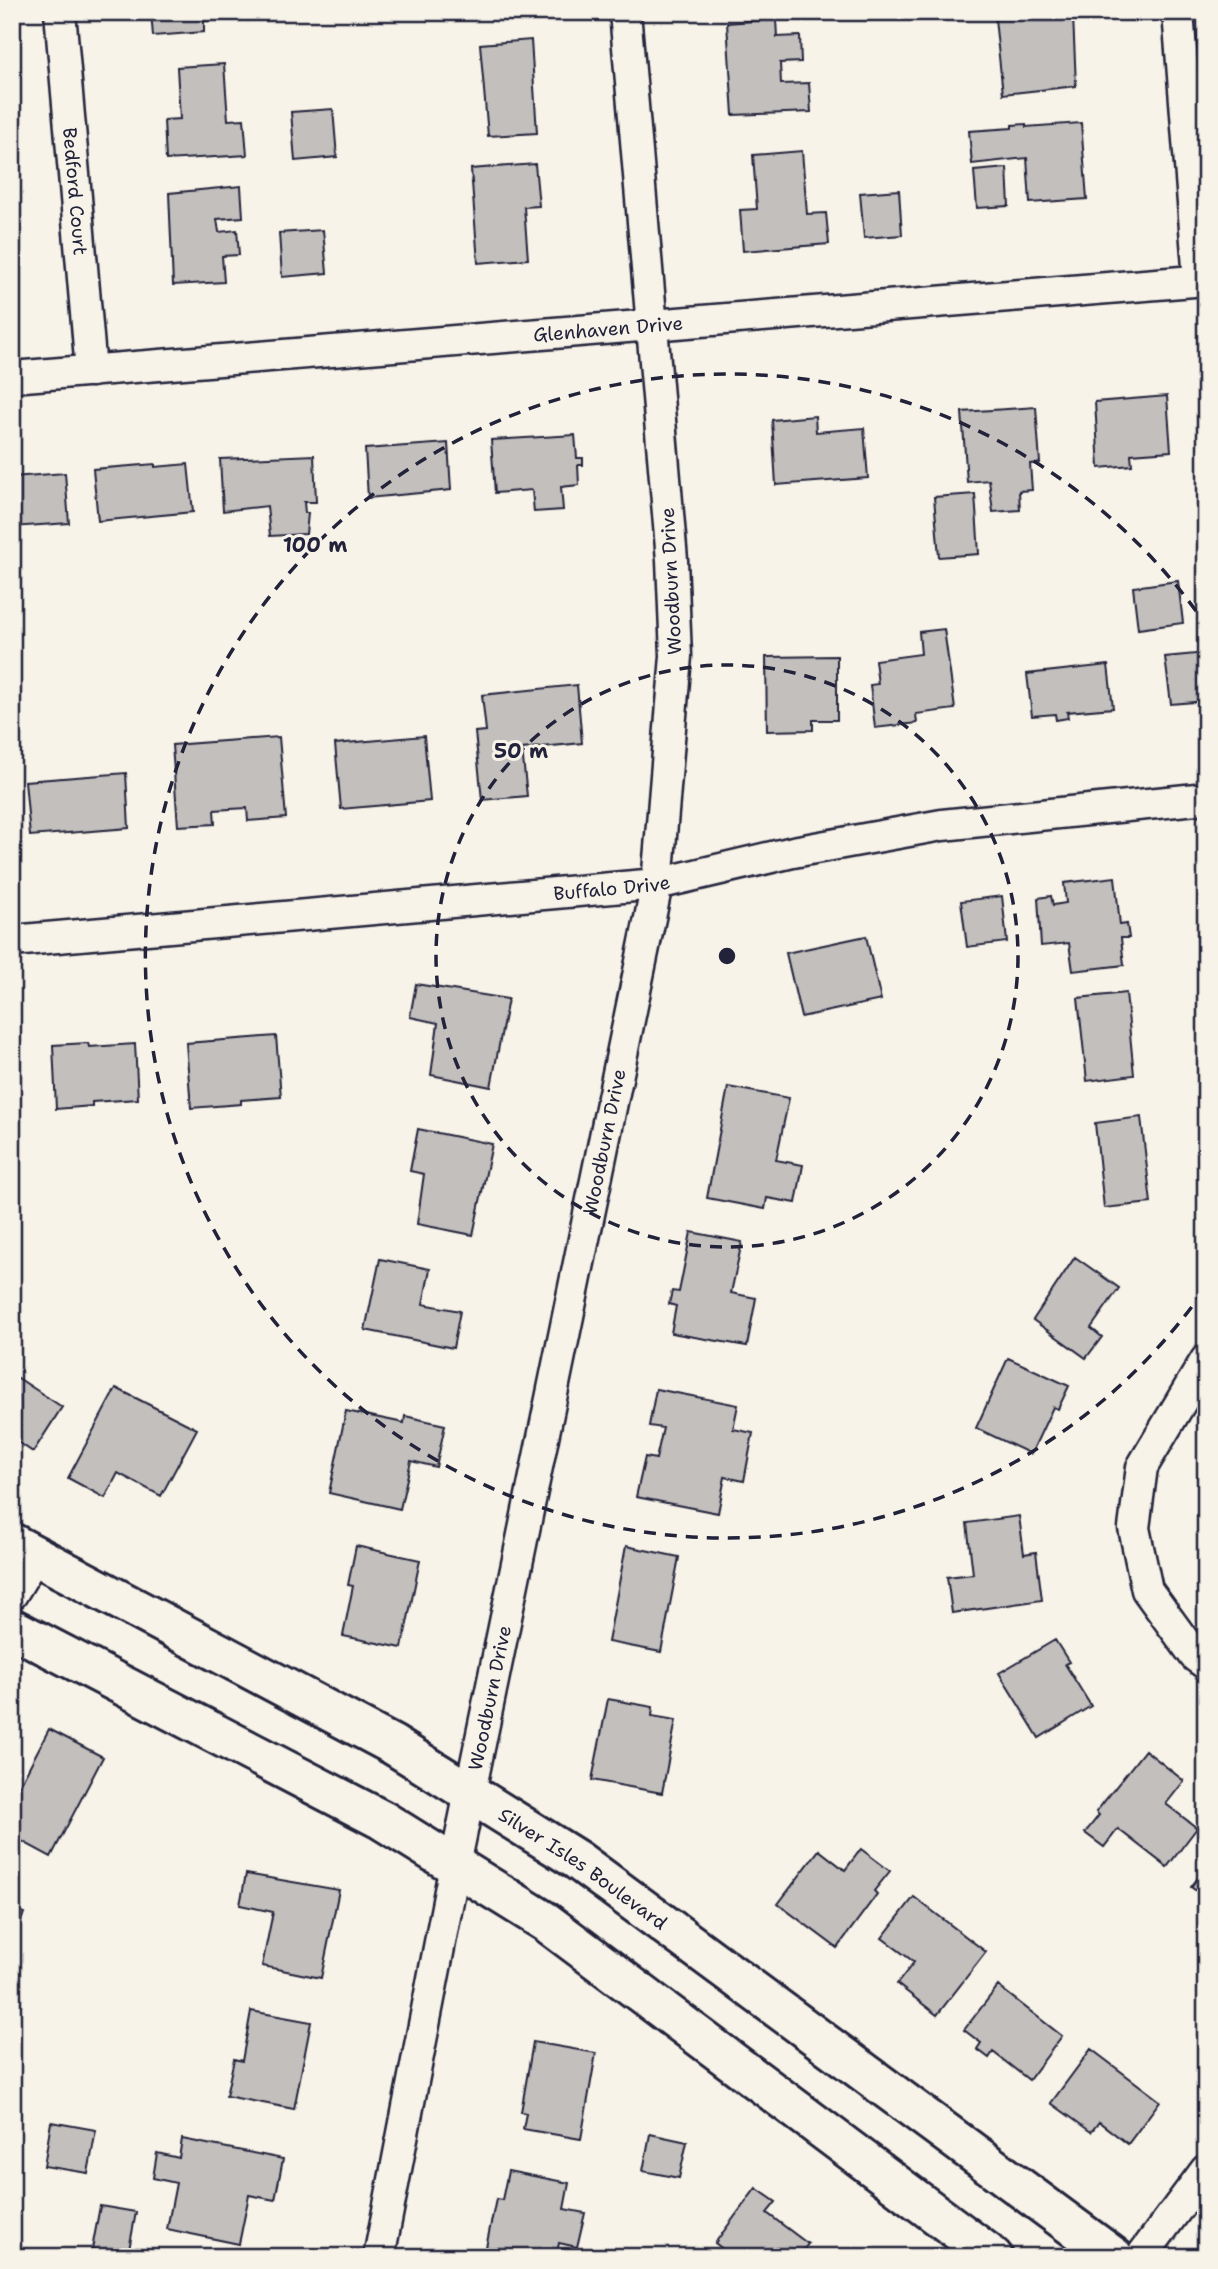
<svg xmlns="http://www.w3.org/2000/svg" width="1218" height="2269" font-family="'Shantell Sans',sans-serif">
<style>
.building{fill:#c2bfbd;stroke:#22223b;stroke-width:2}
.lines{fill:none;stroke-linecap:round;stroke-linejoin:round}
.street-casing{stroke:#22223b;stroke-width:35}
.secondary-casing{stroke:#22223b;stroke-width:44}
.street{stroke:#f7f3e8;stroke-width:30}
.secondary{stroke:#f7f3e8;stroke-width:38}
.ring{fill:none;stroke:#22223b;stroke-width:3.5;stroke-dasharray:12 9}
.labels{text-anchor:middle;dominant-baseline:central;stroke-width:6;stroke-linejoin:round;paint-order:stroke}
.street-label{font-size:19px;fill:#22223b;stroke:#f7f3e8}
.centre{fill:#22223b;stroke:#f7f3e8;stroke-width:3.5}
.ring-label{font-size:21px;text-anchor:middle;font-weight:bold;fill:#22223b;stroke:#f7f3e8;stroke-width:6;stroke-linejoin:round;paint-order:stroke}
</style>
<rect width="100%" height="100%" fill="#f7f3e8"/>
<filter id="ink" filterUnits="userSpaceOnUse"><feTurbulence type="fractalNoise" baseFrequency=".0143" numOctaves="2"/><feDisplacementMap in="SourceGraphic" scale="14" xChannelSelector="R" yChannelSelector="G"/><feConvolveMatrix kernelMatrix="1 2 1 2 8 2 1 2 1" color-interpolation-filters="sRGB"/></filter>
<g filter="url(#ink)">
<!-- building -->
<path class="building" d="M 151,12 L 223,12 L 224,19 L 204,21 L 204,32 L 153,36 Z
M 1073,15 L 1076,86 L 1003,94 L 995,19 Z
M 776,19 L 777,37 L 800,36 L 801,62 L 780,63 L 781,84 L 809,83 L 811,112 L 733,115 L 727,23 Z
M 531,40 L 537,133 L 488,136 L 480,44 Z
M 224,64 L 228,120 L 244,119 L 247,155 L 166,160 L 164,120 L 180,119 L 177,67 Z
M 333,109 L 337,157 L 295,161 L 291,112 Z
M 1081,123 L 1087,199 L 1030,203 L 1027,158 L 972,164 L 969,131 L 1012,128 L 1012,125 L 1026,124 L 1026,127 Z
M 802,151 L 807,214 L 826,213 L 829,244 L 743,251 L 740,210 L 757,209 L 753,155 Z
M 535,164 L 539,206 L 524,207 L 528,259 L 478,263 L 471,169 Z
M 1007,168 L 1009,206 L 977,208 L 974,171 Z
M 241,186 L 243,217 L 217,219 L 219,232 L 237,230 L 239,255 L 222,256 L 224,282 L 173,285 L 169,193 Z
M 899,190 L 902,235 L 864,238 L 860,193 Z
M 323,230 L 327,273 L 282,277 L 279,233 Z
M 1167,396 L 1171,451 L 1131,454 L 1132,465 L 1099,468 L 1095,402 Z
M 1036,407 L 1040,463 L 1030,464 L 1032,490 L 1019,491 L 1020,510 L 993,512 L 989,480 L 967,482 L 962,412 Z
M 815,416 L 816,432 L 864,428 L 868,478 L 776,485 L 772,420 Z
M 575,435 L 577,458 L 583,458 L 583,465 L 578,465 L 579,485 L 561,487 L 563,510 L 534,512 L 532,490 L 495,493 L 491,440 Z
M 448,443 L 451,490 L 368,498 L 365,449 Z
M 314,455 L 316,502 L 304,502 L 305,513 L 308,513 L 306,534 L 270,536 L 267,506 L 223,511 L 220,459 Z
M 155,464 L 155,467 L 188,464 L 193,512 L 98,521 L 93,469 Z
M 65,473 L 69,523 L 12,527 L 12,477 Z
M 975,494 L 979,554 L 939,557 L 934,497 Z
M 1178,581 L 1183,623 L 1138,629 L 1133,587 Z
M 944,629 L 955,709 L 916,714 L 917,723 L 875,728 L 870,685 L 878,684 L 875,660 L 921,654 L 919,632 Z
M 1206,653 L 1206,701 L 1171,704 L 1165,657 Z
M 837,656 L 837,720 L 813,720 L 813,730 L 767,731 L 766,657 Z
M 1108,665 L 1113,708 L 1067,712 L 1068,718 L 1056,720 L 1055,714 L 1032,716 L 1027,674 Z
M 577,685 L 582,743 L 522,749 L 527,796 L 482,800 L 475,732 L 486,731 L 482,695 Z
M 424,736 L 430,801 L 341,809 L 335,744 Z
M 279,737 L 286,818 L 248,821 L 247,808 L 214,810 L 215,824 L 178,826 L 172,745 Z
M 126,773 L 129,828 L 30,836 L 25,781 Z
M 1115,877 L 1120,925 L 1127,924 L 1129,938 L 1121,938 L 1124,965 L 1073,971 L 1069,943 L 1041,946 L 1038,898 L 1051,896 L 1053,905 L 1066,903 L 1064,883 Z
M 1002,896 L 1007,942 L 967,947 L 961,901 Z
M 866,936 L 881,1000 L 801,1017 L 786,953 Z
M 416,984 L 508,999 L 491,1087 L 431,1075 L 438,1023 L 410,1017 Z
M 1126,993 L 1134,1075 L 1087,1081 L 1078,998 Z
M 276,1036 L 281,1097 L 241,1100 L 241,1104 L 191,1108 L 186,1043 Z
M 88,1043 L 89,1047 L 135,1044 L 138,1099 L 92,1102 L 92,1106 L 56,1109 L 53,1045 Z
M 728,1087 L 789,1098 L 776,1160 L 803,1165 L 796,1203 L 767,1198 L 765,1209 L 707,1198 Z
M 1141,1117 L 1151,1203 L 1104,1208 L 1095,1123 Z
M 418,1129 L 492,1144 L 473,1235 L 417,1224 L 424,1174 L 410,1171 Z
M 691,1232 L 742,1242 L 731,1293 L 756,1298 L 747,1346 L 671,1333 L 676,1306 L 669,1304 L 672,1291 L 679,1292 Z
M 1075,1257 L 1119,1288 L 1091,1328 L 1102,1337 L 1086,1358 L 1033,1320 Z
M 380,1259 L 430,1269 L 423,1304 L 460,1311 L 453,1348 L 365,1330 Z
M 1008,1358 L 1069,1386 L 1058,1409 L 1053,1407 L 1031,1454 L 976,1428 Z
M 12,1374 L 62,1407 L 33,1452 L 12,1438 Z
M 116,1388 L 197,1429 L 161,1496 L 118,1473 L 105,1498 L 68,1478 Z
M 656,1389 L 738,1405 L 733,1429 L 753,1433 L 744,1481 L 725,1477 L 718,1513 L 636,1497 L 645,1457 L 656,1459 L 663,1428 L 649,1426 Z
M 346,1411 L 404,1423 L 405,1416 L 445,1425 L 436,1467 L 411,1461 L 400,1509 L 329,1493 Z
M 1019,1516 L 1024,1554 L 1036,1552 L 1042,1600 L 952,1613 L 947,1577 L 973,1574 L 967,1523 Z
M 356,1546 L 420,1560 L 402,1648 L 343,1636 L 353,1586 L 348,1585 Z
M 626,1546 L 679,1557 L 661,1652 L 608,1642 Z
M 1055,1640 L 1069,1662 L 1065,1664 L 1091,1706 L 1039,1738 L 999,1673 Z
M 608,1699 L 653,1707 L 652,1716 L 676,1720 L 662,1793 L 592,1780 Z
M 49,1729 L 103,1757 L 51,1857 L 12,1836 L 12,1800 Z
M 1145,1750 L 1184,1781 L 1166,1804 L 1197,1828 L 1167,1867 L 1118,1829 L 1104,1847 L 1085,1833 L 1099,1815 L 1096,1812 Z
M 861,1849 L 890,1871 L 874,1891 L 877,1894 L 837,1948 L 778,1904 L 819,1850 L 845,1870 Z
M 1206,1867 L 1206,1898 L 1191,1887 Z
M 246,1874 L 339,1890 L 321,1978 L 262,1966 L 273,1912 L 240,1905 Z
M 914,1897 L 986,1952 L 937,2015 L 897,1984 L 914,1962 L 882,1938 Z
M 12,1909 L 24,1913 L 12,1946 Z
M 998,1986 L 1062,2036 L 1029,2080 L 993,2052 L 989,2058 L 977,2049 L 981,2043 L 964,2030 Z
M 251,2011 L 311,2022 L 294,2109 L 226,2096 L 234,2059 L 242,2061 Z
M 533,2042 L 596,2053 L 581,2139 L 523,2129 L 526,2113 L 521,2112 Z
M 1091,2049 L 1160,2101 L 1128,2144 L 1099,2122 L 1091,2132 L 1051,2103 Z
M 51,2122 L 96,2130 L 88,2173 L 44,2166 Z
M 650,2134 L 687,2142 L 679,2178 L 643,2171 Z
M 182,2139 L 283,2159 L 275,2200 L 249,2195 L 239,2244 L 167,2229 L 176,2183 L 153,2178 L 157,2153 L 179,2158 Z
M 508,2171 L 569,2183 L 564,2209 L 585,2213 L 577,2247 L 559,2243 L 556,2257 L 484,2257 L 496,2199 L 502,2200 Z
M 756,2188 L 776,2202 L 767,2213 L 808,2244 L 798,2257 L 733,2257 L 715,2243 Z
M 100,2206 L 136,2212 L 128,2255 L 92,2249 Z"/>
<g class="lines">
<!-- street casing -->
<g class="street-casing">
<g id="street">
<path id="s1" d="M 60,12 L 91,371"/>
<path d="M 1178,12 L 1199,280"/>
<path id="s2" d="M 12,377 L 1206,280"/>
<path id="s3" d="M 12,941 L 657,884 L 793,852 L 942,825 L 1206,798"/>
<path d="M 1206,1360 L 1142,1467 L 1134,1528 L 1147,1590 L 1195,1656 L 1206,1664"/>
<path d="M 12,1594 L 35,1556"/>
<path id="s4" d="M 379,2257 L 455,1865 L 657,884 L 676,656 L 672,560 L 625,12"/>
<path d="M 1141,2257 L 1206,2170"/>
</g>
</g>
<!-- secondary casing -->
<g class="secondary-casing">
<g id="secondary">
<path id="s5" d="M 12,1543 L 393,1745 L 577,1860 L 1114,2257"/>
<path d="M 12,1628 L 382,1820 L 546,1922 L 993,2257"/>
</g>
</g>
<!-- street -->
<use href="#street" class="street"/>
<!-- secondary -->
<use href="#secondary" class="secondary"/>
</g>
</g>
<!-- distance rings -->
<g class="ring">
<circle cx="727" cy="956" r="291"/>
<path d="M1204 1290A582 582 0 1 1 1204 622"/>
</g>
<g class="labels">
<!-- street labels -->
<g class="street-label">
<text stroke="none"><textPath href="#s1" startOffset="180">Bedford Court</textPath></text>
<text stroke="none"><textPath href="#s2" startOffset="598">Glenhaven Drive</textPath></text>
<text transform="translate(671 581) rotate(-93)">Woodburn Drive</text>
<text stroke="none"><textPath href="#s3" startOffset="602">Buffalo Drive</textPath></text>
<text stroke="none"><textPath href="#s4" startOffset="1138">Woodburn Drive</textPath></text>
<text stroke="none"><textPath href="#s4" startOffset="570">Woodburn Drive</textPath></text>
<text stroke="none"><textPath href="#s5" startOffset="658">Silver Isles Boulevard</textPath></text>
</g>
</g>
<circle cx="727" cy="956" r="10" class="centre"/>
<g class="ring-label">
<text x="315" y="552">100 m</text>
<text x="521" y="758">50 m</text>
</g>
<!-- margin -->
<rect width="1218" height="2269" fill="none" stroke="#f7f3e8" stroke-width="42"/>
<rect x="21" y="21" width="1176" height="2227" fill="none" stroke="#22223b" stroke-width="2.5" filter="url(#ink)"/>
</svg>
